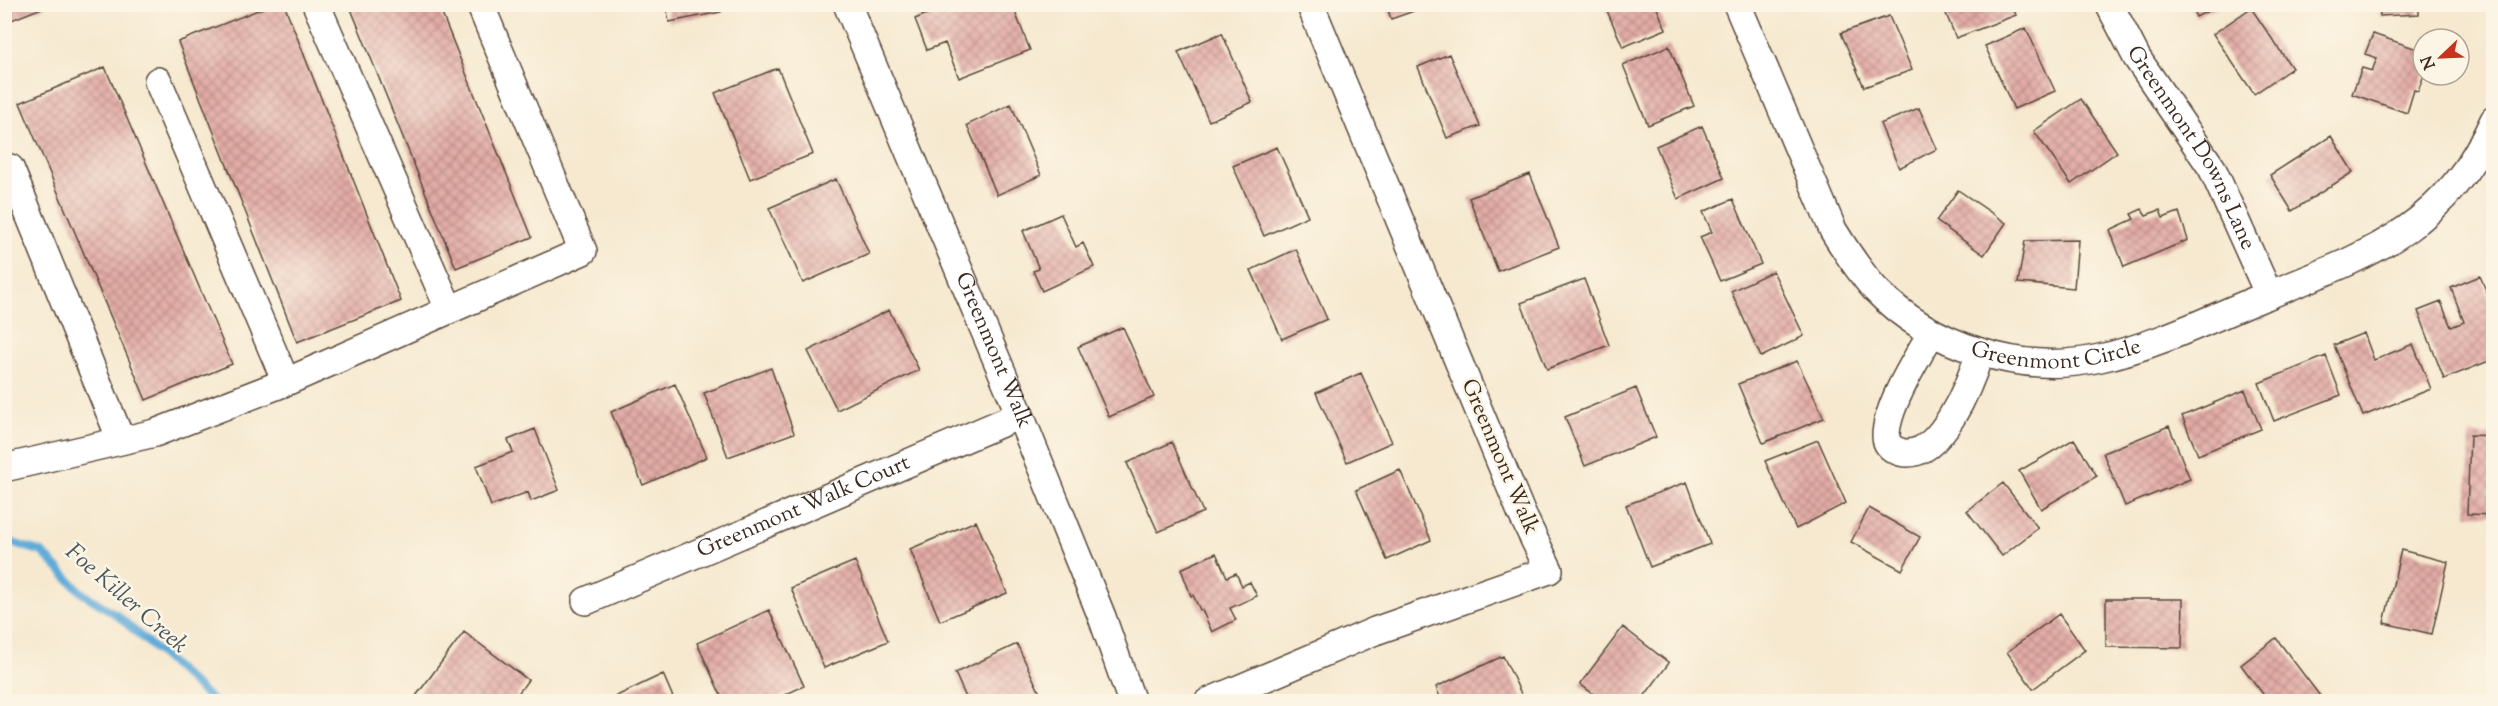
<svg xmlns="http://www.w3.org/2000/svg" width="2498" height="706" font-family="'Sorts Mill Goudy',serif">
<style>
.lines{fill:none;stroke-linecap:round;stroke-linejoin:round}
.stream{stroke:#61acd9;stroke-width:8}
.building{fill:url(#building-cross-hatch)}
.street-casing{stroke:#574739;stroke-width:30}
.street{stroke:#fff;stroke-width:27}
.labels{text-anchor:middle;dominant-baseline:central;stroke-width:5;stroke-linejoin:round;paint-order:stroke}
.street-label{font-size:22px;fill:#3b2a1e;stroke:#fcf5e5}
.water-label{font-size:24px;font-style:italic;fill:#48585f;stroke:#fcf5e5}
</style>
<defs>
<pattern id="building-cross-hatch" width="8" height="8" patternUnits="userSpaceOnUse" patternTransform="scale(1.5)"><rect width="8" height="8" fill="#e3aca6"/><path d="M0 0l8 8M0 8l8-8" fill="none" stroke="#b98c87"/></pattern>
</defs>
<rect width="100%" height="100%" fill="#fcf5e5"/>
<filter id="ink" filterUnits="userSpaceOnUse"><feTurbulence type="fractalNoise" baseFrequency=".0167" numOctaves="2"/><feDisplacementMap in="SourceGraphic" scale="12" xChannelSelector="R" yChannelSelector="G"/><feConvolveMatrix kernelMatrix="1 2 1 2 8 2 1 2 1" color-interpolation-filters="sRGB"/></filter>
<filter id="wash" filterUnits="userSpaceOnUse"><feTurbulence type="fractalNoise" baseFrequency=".008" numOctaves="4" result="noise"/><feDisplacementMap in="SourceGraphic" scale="24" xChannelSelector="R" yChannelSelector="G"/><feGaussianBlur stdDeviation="1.35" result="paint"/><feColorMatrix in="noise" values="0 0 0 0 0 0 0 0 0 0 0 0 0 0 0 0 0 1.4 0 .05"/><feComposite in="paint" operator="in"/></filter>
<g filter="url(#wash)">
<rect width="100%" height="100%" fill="#f6e9d0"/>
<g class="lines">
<!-- stream -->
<path class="stream" d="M 4,540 L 42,552 L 82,593 L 117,615 L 214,702"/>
</g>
<g id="blocks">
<!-- building -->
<path class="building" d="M 4,4 L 49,4 L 49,5 L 9,21 Z
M 273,4 L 284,4 L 401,301 L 297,342 L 178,42 Z
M 349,4 L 438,4 L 532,237 L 456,268 Z
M 666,4 L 719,4 L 721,12 L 669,22 Z
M 951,4 L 1012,4 L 1030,50 L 959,78 L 945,43 L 927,50 L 915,19 Z
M 1386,4 L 1424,4 L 1425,7 L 1391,19 Z
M 1604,4 L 1655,4 L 1666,29 L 1623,47 Z
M 1942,4 L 2011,4 L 2016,15 L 1956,38 Z
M 2190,4 L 2222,4 L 2196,17 Z
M 2379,4 L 2419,4 L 2419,14 L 2380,16 Z
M 2251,8 L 2292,68 L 2254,94 L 2213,34 Z
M 1889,16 L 1912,70 L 1864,87 L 1841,33 Z
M 2026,28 L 2055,91 L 2014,109 L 1985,46 Z
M 1222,33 L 1252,102 L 1209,121 L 1178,52 Z
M 2373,34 L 2423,51 L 2424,75 L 2418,91 L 2414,90 L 2407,113 L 2352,94 L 2362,68 L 2372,71 L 2377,58 L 2365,54 Z
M 1669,46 L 1694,106 L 1648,125 L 1623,65 Z
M 1449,54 L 1480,126 L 1447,138 L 1418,67 Z
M 105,67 L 232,364 L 146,400 L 20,103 Z
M 778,68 L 813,154 L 750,179 L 715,93 Z
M 2081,99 L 2117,152 L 2071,184 L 2034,131 Z
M 1011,104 L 1041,175 L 997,195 L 967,125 Z
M 1919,108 L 1937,149 L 1899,168 L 1880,124 Z
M 1702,126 L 1724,178 L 1678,199 L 1656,146 Z
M 2331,136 L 2353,172 L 2292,211 L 2270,175 Z
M 1277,147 L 1308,216 L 1264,236 L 1233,166 Z
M 1530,174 L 1559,247 L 1498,271 L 1469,198 Z
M 836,179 L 869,254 L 803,283 L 769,208 Z
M 1958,190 L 2006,223 L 1984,255 L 1936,221 Z
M 1733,199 L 1761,264 L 1720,281 L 1700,237 L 1712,232 L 1703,212 Z
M 2142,209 L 2146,215 L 2160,210 L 2163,218 L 2179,212 L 2188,240 L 2124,267 L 2110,230 L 2134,219 L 2131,214 Z
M 1061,214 L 1076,247 L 1083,243 L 1094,267 L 1042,291 L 1033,271 L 1039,269 L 1023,231 Z
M 2078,240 L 2074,288 L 2018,283 L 2025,241 Z
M 1296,249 L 1327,319 L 1282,339 L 1251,270 Z
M 1773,271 L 1804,336 L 1761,357 L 1731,291 Z
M 2480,276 L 2494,309 L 2494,359 L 2444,379 L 2418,311 L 2441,302 L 2451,327 L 2464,322 L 2451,288 Z
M 1584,279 L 1609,345 L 1547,369 L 1521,303 Z
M 889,310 L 919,370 L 837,410 L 808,351 Z
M 1123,327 L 1154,397 L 1109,417 L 1078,347 Z
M 2364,333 L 2374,360 L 2413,344 L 2431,389 L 2363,416 L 2334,345 Z
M 2326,356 L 2341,395 L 2274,421 L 2259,383 Z
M 1797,361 L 1824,418 L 1763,443 L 1738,384 Z
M 771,368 L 794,433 L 728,457 L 704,393 Z
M 1361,373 L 1392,442 L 1347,462 L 1316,393 Z
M 675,384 L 707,457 L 643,485 L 611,412 Z
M 1636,388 L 1656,437 L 1585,466 L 1565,417 Z
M 2245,390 L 2261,429 L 2198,455 L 2182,416 Z
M 2169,426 L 2190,479 L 2125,506 L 2103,453 Z
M 535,429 L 559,490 L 531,501 L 528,492 L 491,506 L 476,466 L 513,452 L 508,440 Z
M 2470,435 L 2494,436 L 2494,515 L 2467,514 Z
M 2074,439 L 2097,476 L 2041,509 L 2019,471 Z
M 1818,440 L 1846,503 L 1796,529 L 1765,461 Z
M 1172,442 L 1203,512 L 1158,532 L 1127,463 Z
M 1400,470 L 1431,540 L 1387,560 L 1356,490 Z
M 1687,482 L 1710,544 L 1650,567 L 1626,505 Z
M 2003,483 L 2038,528 L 2002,556 L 1967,511 Z
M 1869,508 L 1920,537 L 1902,570 L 1851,542 Z
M 976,521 L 1007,593 L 940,621 L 910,549 Z
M 2401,550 L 2448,562 L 2432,634 L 2384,623 Z
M 1216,553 L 1227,577 L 1236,573 L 1242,586 L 1250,582 L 1257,596 L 1230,608 L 1236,620 L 1212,632 L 1202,610 L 1200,610 L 1193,595 L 1191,596 L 1181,569 Z
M 855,561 L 888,641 L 824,668 L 791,588 Z
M 2106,599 L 2183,599 L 2182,648 L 2106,647 Z
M 769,610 L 804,686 L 769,702 L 724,702 L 697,643 Z
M 2059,614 L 2085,650 L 2033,689 L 2007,652 Z
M 1623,627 L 1669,663 L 1640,702 L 1604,702 L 1580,684 Z
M 464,632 L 528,680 L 512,702 L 423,702 L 416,696 Z
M 2276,638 L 2323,700 L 2321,702 L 2269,702 L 2241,665 Z
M 1017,644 L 1044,702 L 968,702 L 955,673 Z
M 1503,656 L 1525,702 L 1442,702 L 1436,687 Z
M 663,674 L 675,702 L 604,702 Z"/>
</g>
</g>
<g filter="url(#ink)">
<use href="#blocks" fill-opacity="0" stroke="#574739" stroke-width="1.5"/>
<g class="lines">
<!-- street casing -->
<g class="street-casing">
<g id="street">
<path d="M 316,4 L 449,309"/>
<path id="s1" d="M 847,4 L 1020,415 L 1102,617 L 1132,702"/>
<path id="s2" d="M 1737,4 L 1833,230 C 1846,251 1859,271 1875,289 C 1930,346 2022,376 2100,358 C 2156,346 2209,319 2261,298 C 2367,255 2443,232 2494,120"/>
<path id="s3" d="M 2109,4 L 2137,58 L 2212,168 L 2269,295"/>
<path d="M 158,81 L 286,382"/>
<path d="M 10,168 L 121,440"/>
<path d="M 1932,332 C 1917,358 1886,407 1886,436 C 1886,445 1892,449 1900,452 C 1940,463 1971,381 1980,352"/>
<path d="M 4,468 L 155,433 L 286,382 L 583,251 L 480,4"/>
<path id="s4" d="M 586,601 L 1020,415"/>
<path d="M 1208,702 L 1375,631 L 1549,570 L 1521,512 L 1310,4"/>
</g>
</g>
<!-- street -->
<use href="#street" class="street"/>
</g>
</g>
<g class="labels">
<!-- street labels -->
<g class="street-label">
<text stroke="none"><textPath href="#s3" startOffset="166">Greenmont Downs Lane</textPath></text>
<text stroke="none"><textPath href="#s2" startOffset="519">Greenmont Circle</textPath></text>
<text stroke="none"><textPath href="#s1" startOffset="376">Greenmont Walk</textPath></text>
<text transform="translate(1499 457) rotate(67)">Greenmont Walk</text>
<text stroke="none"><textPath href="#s4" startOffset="237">Greenmont Walk Court</textPath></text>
</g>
<!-- water labels -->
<g class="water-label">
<text transform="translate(126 599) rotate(41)">Foe Killer Creek</text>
</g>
</g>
<!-- margin -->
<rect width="2498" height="706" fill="none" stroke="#fcf5e5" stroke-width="24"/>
<!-- north arrow -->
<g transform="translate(2441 57) rotate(247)"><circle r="28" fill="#fcf5e5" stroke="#afa495" stroke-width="1.5"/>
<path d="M0-4.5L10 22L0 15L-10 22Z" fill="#c8321e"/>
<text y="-9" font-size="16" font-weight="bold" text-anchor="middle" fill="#3b2a1e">N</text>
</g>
</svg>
